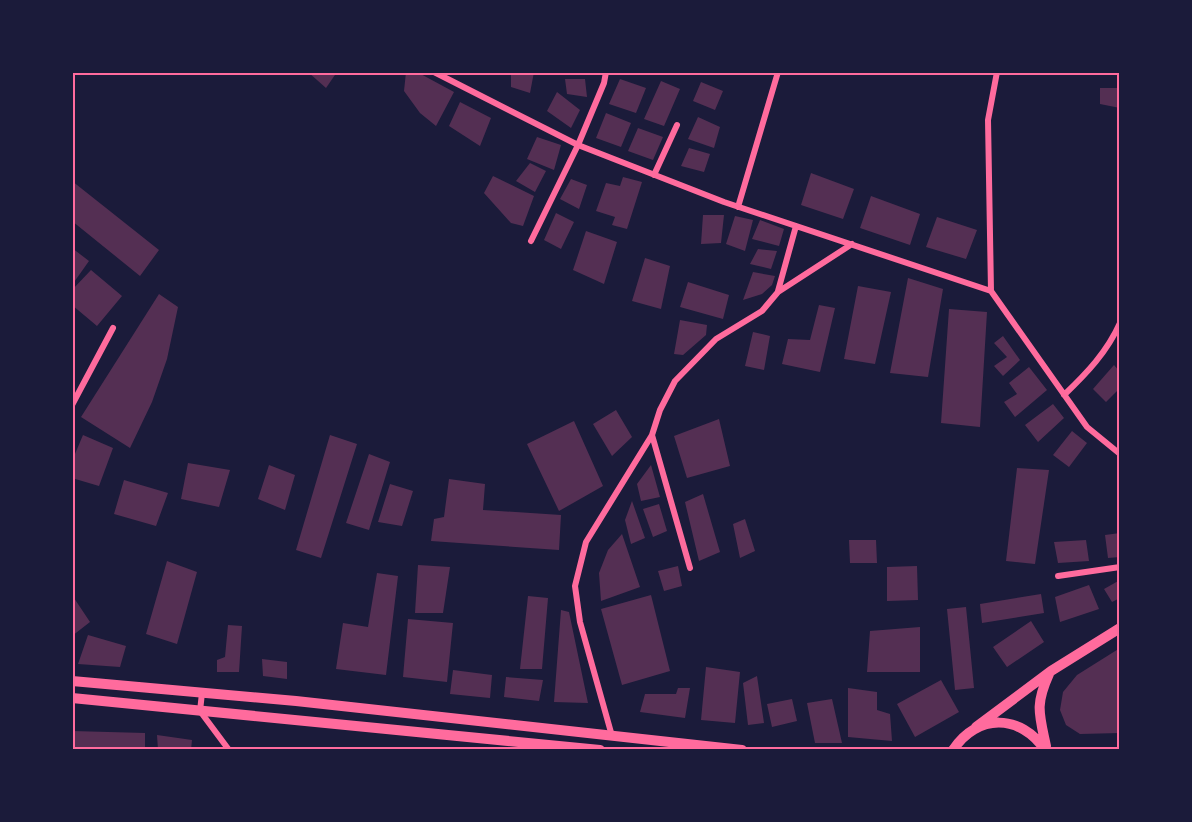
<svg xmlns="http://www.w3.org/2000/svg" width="1192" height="822" font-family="'Noto Sans',sans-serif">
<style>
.building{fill:#542f53}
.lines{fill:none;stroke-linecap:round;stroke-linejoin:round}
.minor{stroke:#ff6b9d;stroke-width:6}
.primary{stroke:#ff6b9d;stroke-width:10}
.neatline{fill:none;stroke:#ff6b9d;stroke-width:2}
</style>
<rect width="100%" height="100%" fill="#1b1b3a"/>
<!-- building -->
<path class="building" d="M 308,72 L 337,72 L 326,88 Z
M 406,72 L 417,72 L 454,92 L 436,126 L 420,113 L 404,91 Z
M 511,72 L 534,72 L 530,93 L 511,87 Z
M 565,79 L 585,79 L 587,97 L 567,94 Z
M 620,79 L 646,88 L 636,113 L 609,104 Z
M 661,81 L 680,89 L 664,126 L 644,119 Z
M 701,82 L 723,91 L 715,110 L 693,101 Z
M 1100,88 L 1120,88 L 1120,108 L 1100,104 Z
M 557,92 L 580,110 L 571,128 L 547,111 Z
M 460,102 L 491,118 L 480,146 L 449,126 Z
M 606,113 L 631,123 L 621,147 L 596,138 Z
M 698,117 L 720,127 L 714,148 L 688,139 Z
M 638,128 L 663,137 L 653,160 L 628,151 Z
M 537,137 L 561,145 L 554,170 L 527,159 Z
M 689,148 L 710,154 L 704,172 L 681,166 Z
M 530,163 L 546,171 L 535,192 L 516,181 Z
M 811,173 L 854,189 L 843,219 L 801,205 Z
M 493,176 L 534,196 L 523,226 L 511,223 L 484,193 Z
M 623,177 L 642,182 L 627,229 L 612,225 L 615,217 L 596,211 L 606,183 L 620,186 Z
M 571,179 L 587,185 L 579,209 L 560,199 Z
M 72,181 L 159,250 L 140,276 L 72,221 Z
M 871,196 L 920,214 L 910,245 L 860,228 Z
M 556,213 L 574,222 L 561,249 L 544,240 Z
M 703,215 L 724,215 L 721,243 L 701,244 Z
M 735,216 L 753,220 L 745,251 L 726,244 Z
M 937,217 L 977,230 L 966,259 L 926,247 Z
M 760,220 L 784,229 L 779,246 L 752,239 Z
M 586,231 L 617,242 L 604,284 L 573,270 Z
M 72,248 L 89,261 L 72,285 Z
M 758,249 L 777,251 L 771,269 L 750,264 Z
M 645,258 L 670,266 L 661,309 L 632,301 Z
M 91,270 L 122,296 L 97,326 L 72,305 L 72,290 Z
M 753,272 L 775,276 L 772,285 L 762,294 L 743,300 Z
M 908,278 L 943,289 L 928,377 L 890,373 Z
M 688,282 L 729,295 L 723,319 L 680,307 Z
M 858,286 L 891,292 L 875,364 L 844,359 Z
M 159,294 L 178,307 L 167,359 L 152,402 L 130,448 L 81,417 Z
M 819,305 L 835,308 L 820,372 L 782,364 L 788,339 L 810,340 Z
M 949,309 L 987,312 L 980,427 L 941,423 Z
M 680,320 L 707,325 L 706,335 L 683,355 L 674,354 Z
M 753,332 L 770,336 L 764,370 L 745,366 Z
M 1003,336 L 1020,360 L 1003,376 L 994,366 L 1007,357 L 994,343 Z
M 1114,365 L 1120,372 L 1120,388 L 1106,402 L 1093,389 Z
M 1029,367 L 1047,390 L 1015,417 L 1004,402 L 1017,394 L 1009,383 Z
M 1053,404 L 1064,418 L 1038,442 L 1025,425 Z
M 616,410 L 632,437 L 612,456 L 593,424 Z
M 719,419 L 730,466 L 687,478 L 674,436 Z
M 574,421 L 603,486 L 559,511 L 527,444 Z
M 1072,431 L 1087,443 L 1069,467 L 1053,455 Z
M 83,435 L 113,448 L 99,486 L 72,478 L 72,461 Z
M 330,435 L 357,444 L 321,558 L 296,550 Z
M 369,454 L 390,462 L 369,530 L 346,523 Z
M 188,463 L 230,470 L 219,507 L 181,499 Z
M 269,465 L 295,475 L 285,510 L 258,499 Z
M 651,465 L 660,497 L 641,501 L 637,484 Z
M 1017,468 L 1049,470 L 1035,564 L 1006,561 Z
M 449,479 L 485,484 L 483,510 L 561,515 L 559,550 L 431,541 L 434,519 L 444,517 Z
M 124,480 L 168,493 L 156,526 L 114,514 Z
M 390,484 L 413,491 L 402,526 L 378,522 Z
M 703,494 L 720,552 L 699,561 L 685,502 Z
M 632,501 L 645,538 L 631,544 L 625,520 Z
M 659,504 L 667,531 L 653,537 L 643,509 Z
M 745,519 L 755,551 L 740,558 L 733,524 Z
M 1120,533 L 1120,557 L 1108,558 L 1105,535 Z
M 622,534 L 640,587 L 601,601 L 599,573 L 608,550 Z
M 849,540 L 876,540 L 877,563 L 850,563 Z
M 1086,540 L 1089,561 L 1058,563 L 1054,542 Z
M 167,561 L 197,572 L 177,644 L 146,634 Z
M 418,565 L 450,567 L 443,613 L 415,613 Z
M 678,566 L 682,586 L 664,591 L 658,571 Z
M 917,566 L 918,600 L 887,601 L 887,567 Z
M 377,573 L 398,576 L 386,675 L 336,669 L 343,623 L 368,627 Z
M 1120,580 L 1120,598 L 1112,602 L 1104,589 Z
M 1089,585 L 1099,609 L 1060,622 L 1055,597 Z
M 1041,594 L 1044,613 L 982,623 L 980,604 Z
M 72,595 L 90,622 L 72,636 Z
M 651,595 L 670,671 L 622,685 L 601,609 Z
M 528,596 L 548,598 L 542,669 L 520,669 Z
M 966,607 L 974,688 L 955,690 L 947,609 Z
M 561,610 L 569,612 L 588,703 L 554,702 Z
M 408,619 L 453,623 L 447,682 L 403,677 Z
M 1031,621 L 1044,642 L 1007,667 L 993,647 Z
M 228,625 L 242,626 L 239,672 L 217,672 L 217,660 L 225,657 Z
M 920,627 L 920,672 L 867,672 L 870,631 Z
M 88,635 L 126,646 L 120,667 L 78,664 Z
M 1120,648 L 1120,733 L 1080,734 L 1066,725 L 1060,710 L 1063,692 L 1077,675 Z
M 262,659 L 287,662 L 287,679 L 263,676 Z
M 706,667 L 740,672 L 735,723 L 701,720 Z
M 453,670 L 492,675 L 490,698 L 450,694 Z
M 757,676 L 764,723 L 748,725 L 743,683 Z
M 506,677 L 543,680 L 539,701 L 504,697 Z
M 941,680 L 959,712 L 915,737 L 897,704 Z
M 678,688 L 690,688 L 685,718 L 640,712 L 645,694 L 676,694 Z
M 848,688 L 877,692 L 877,710 L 890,714 L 892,741 L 848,737 Z
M 792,699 L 797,721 L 772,727 L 767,704 Z
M 832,699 L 842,743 L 815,743 L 807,703 Z
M 72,731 L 145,733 L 145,750 L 72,750 Z
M 157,735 L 192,740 L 191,750 L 158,750 Z"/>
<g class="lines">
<!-- minor -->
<path class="minor" d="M 434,72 L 578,145 L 724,202 L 991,291 L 1087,427 L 1120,454
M 654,175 L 677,125
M 738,207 L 778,72
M 531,241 L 578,145 L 604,83 L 606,72
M 778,291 L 796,226
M 991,291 L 988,120 L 997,72
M 1064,395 C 1087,373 1107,352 1120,323
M 72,405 L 113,328
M 652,435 L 690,568
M 1058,576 L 1120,567
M 202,693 L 200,711 L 229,750
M 612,736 L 580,622 L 575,586 L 586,542 L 652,435 L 660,410 L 675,381 L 716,339 L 762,311 L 778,292 L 852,244"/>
<!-- primary -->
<path class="primary" d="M 72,681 L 296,701 L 742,750
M 72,698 L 600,750
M 976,727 L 1051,671 L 1120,628
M 1046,746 C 1039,713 1035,705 1049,674
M 953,750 C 977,713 1021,714 1045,750"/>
</g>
<!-- border -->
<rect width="1192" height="822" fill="none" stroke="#1b1b3a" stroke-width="147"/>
<rect x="74" y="74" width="1044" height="674" class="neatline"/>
</svg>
